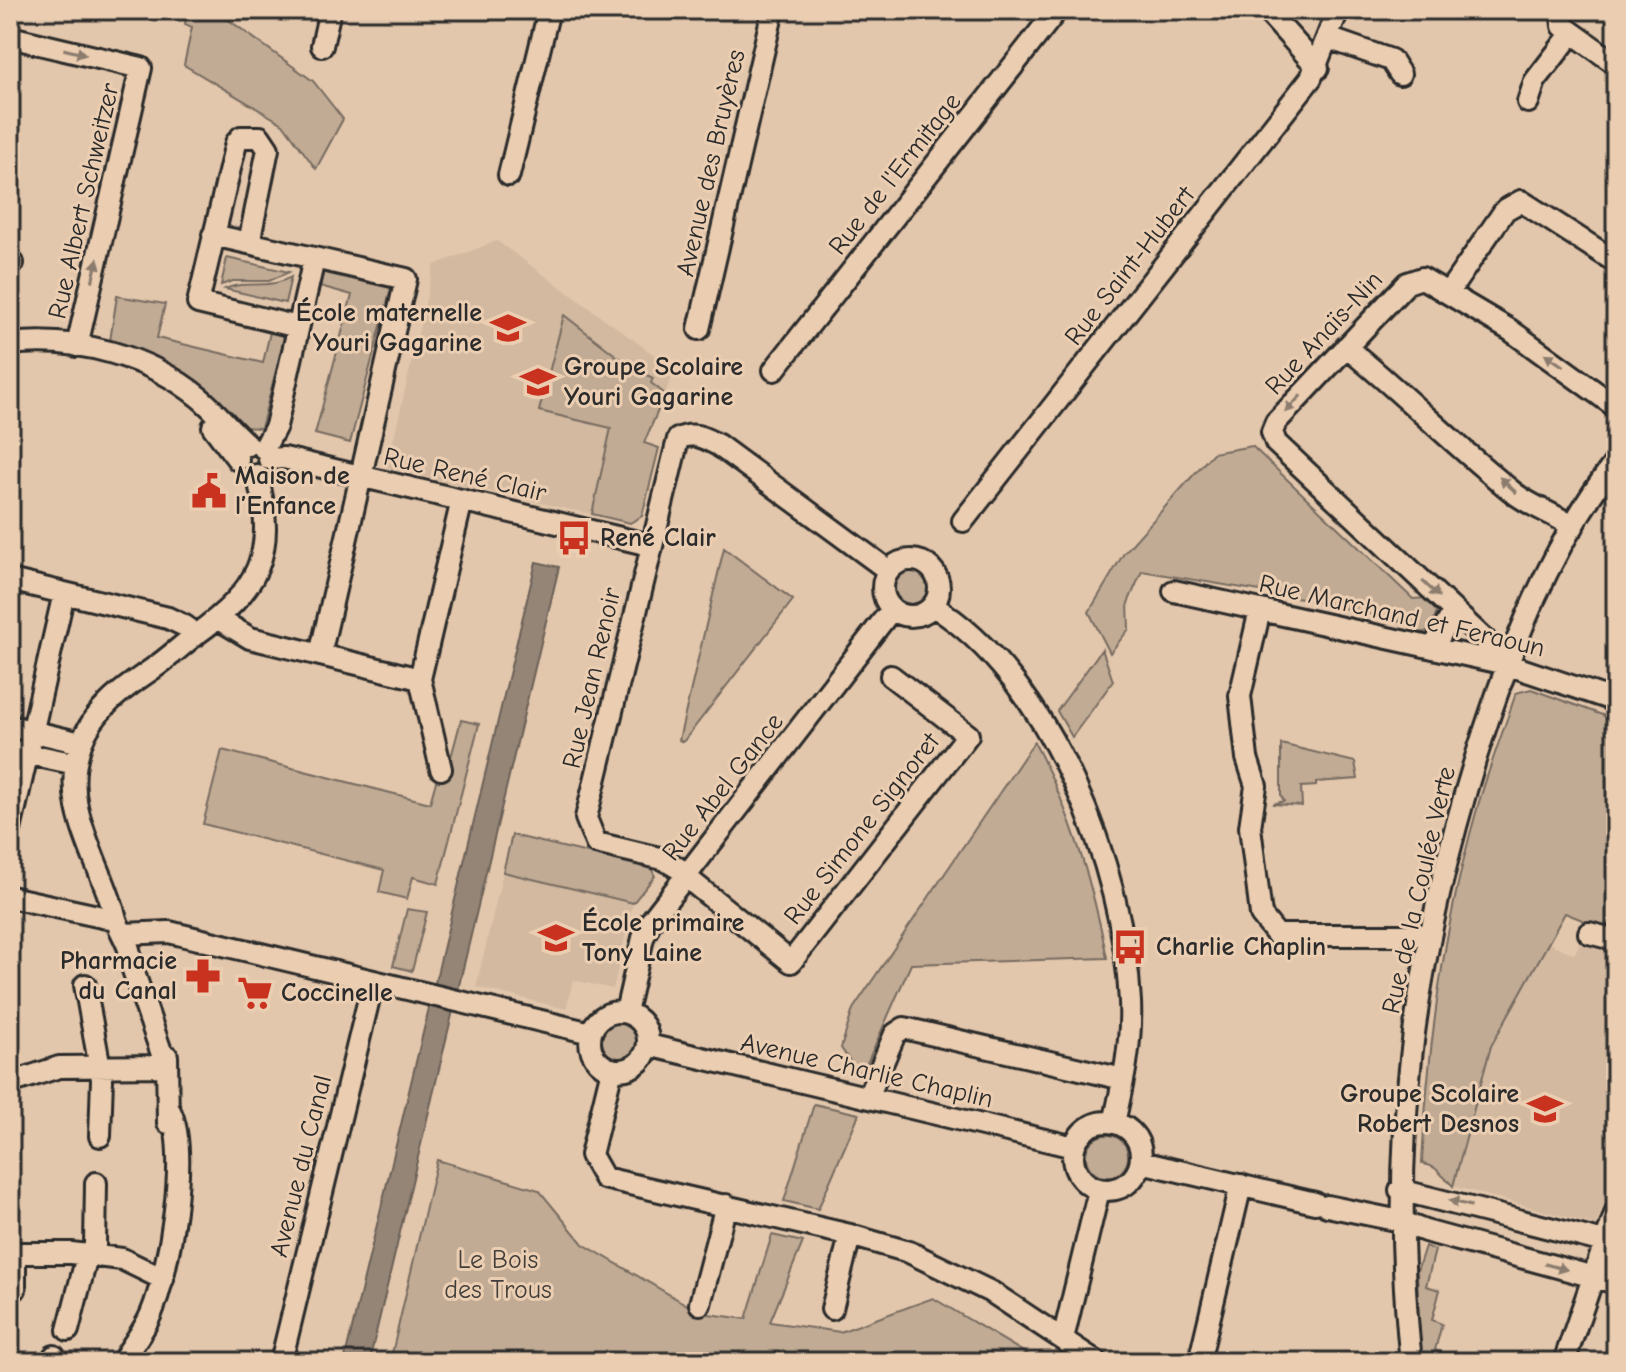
<svg xmlns="http://www.w3.org/2000/svg" width="1626" height="1372" font-family="'Comic Neue',sans-serif">
<style>
.built{fill:#d2b9a0}
.green{fill:#c1ab94;stroke:#766b60;stroke-width:2}
.water{fill:#958576;stroke:#6b6158;stroke-width:2}
.lines{fill:none;stroke-linecap:round;stroke-linejoin:round}
.minor-casing{stroke:#2b2b2b;stroke-width:26}
.minor{stroke:#ebceb1;stroke-width:20}
.oneway{fill:#8b7c6e}
.labels{text-anchor:middle;dominant-baseline:central;stroke-width:6;stroke-linejoin:round;paint-order:stroke}
.street-label{font-size:26px;fill:#2b2b2b;stroke:#ebceb1}
.poi-label{font-size:26px;font-weight:bold;fill:#2b2b2b;stroke:#ebceb1;text-anchor:start}
.park-label{font-size:26px;fill:#423e3b;stroke:#ebceb1}
</style>
<rect width="100%" height="100%" fill="#e3c7ac"/>
<filter id="ink" filterUnits="userSpaceOnUse"><feTurbulence type="fractalNoise" baseFrequency=".0125" numOctaves="2"/><feDisplacementMap in="SourceGraphic" scale="16" xChannelSelector="R" yChannelSelector="G"/><feConvolveMatrix kernelMatrix="1 2 1 2 8 2 1 2 1" color-interpolation-filters="sRGB"/></filter>
<g filter="url(#ink)">
<!-- built -->
<path class="built" d="M 497,241 L 675,370 L 612,519 L 387,468 L 434,265 Z
M 503,872 L 633,903 L 613,989 L 573,980 L 566,1009 L 476,987 Z
M 1582,940 L 1616,948 L 1616,1171 L 1596,1225 L 1453,1186 L 1491,1046 L 1546,942 L 1574,954 Z"/>
<!-- green -->
<path class="green" d="M 187,10 L 215,10 L 313,81 L 343,119 L 316,169 L 283,124 L 184,65 L 192,27 L 185,24 Z
M 227,258 L 289,272 L 269,281 L 233,281 L 221,285 Z
M 324,271 L 391,288 L 350,443 L 315,434 L 352,295 L 320,286 Z
M 291,277 L 285,303 L 225,289 C 247,279 266,291 291,277 Z
M 117,296 L 165,304 L 157,338 L 263,363 L 270,332 L 285,336 L 261,428 L 242,427 C 206,385 163,358 110,341 Z
M 564,315 L 632,368 L 653,378 L 651,383 L 665,394 L 644,443 L 659,448 L 642,516 L 630,523 L 592,514 L 611,428 L 539,411 Z
M 1252,446 L 1413,599 L 1427,598 L 1438,608 L 1431,630 L 1421,633 L 1408,623 L 1301,598 L 1142,571 L 1128,603 L 1129,629 L 1110,653 L 1089,612 L 1124,553 L 1213,453 Z
M 724,548 L 793,600 L 683,742 L 679,740 Z
M890 588a22 22 0 1 1 44 0a22 22 0 1 1-44 0Z
M 1102,649 L 1113,681 L 1072,737 L 1057,711 Z
M 1531,689 L 1616,720 L 1616,936 L 1589,929 L 1585,921 L 1565,913 L 1491,1046 L 1453,1186 L 1435,1168 L 1422,1163 C 1428,1044 1444,924 1477,809 C 1488,770 1503,732 1516,693 Z
M 461,720 L 479,724 L 438,884 L 413,877 L 407,899 L 379,892 L 384,870 L 203,824 L 222,750 L 430,803 L 438,774 L 446,776 Z
M 1034,742 C 1070,809 1093,885 1107,958 L 911,964 L 861,1077 L 841,1048 L 853,1009 Z
M 1281,744 L 1355,762 L 1358,779 L 1316,782 L 1316,786 L 1301,787 L 1302,806 L 1273,804 L 1284,801 L 1281,796 Z
M 512,835 L 651,868 L 655,876 L 633,903 L 503,872 Z
M 407,909 L 427,912 L 412,971 L 393,966 Z
M597 1039a22 22 0 1 1 44 0a22 22 0 1 1-44 0Z
M 814,1104 L 859,1114 L 818,1209 L 784,1201 Z
M1086 1156a21 21 0 1 1 42 0a21 21 0 1 1-42 0Z
M 437,1160 L 539,1190 L 583,1244 L 701,1313 L 746,1319 L 772,1235 L 803,1242 L 770,1322 L 840,1332 L 933,1298 L 1040,1362 L 390,1362 Z
M 1425,1246 L 1435,1250 L 1426,1286 L 1440,1290 L 1432,1320 L 1442,1324 L 1435,1350 L 1441,1352 L 1441,1359 L 1420,1351 L 1417,1271 Z"/>
<!-- water -->
<path class="water" d="M 536,562 L 559,567 L 369,1362 L 344,1362 Z"/>
<g class="lines">
<!-- minor casing -->
<g class="minor-casing">
<path id="minor" d="M 1266,10 L 1318,68
M 1561,10 L 1563,26 L 1616,64
M 10,37 L 141,68 L 77,346
M 1328,38 L 1391,60 L 1400,74
M 322,46 L 330,10
M 1528,102 L 1535,81 L 1572,33
M 509,175 L 549,10
M 213,235 L 406,279 L 320,655
M 249,243 L 268,149 L 260,137 L 241,137 L 236,143 L 198,303 L 298,327
M 10,262 L 13,263
M 1448,293 L 1505,210 L 1521,201 L 1616,262
M 699,329 L 773,10
M 10,344 C 76,336 149,356 200,398 C 218,413 231,431 248,445
M 1346,347 C 1404,394 1456,447 1514,493 C 1532,507 1555,514 1573,527
M 774,370 L 1057,10
M 213,427 L 238,460
M 264,449 L 276,426 L 314,259
M 269,459 L 284,458 L 650,545
M 963,521 L 1311,78 L 1338,10
M883 588a28 28 0 1 1 56 0a28 28 0 1 1-56 0Z
M 10,580 L 168,618 L 185,626 L 195,636
M 1174,591 L 1506,664 L 1616,701
M 933,606 C 1051,679 1124,868 1130,1002 C 1132,1043 1123,1083 1114,1123
M 1260,610 L 1240,696 L 1247,758 L 1256,786 L 1250,827 L 1261,915 L 1277,935 L 1429,935
M 220,620 L 250,638 L 420,679
M 1433,648 L 1454,611
M 1506,664 L 1486,641 L 1276,443 L 1272,432 L 1276,422 L 1407,283 L 1422,278 L 1510,330 L 1616,407
M 10,726 L 81,743
M 10,750 L 76,764
M 441,769 L 420,679 L 462,500
M 10,830 L 64,593
M 688,874 L 663,859 L 596,843 L 586,818 L 678,439 C 694,431 704,438 718,445 L 889,571
M 686,877 L 791,962 L 968,735 L 891,676
M 10,897 L 116,920
M 1589,933 L 1616,940
M 123,934 L 169,932 L 591,1033
M 85,985 L 102,1079 L 100,1136
M590 1041a29 29 0 1 1 58 0a29 29 0 1 1-58 0Z
M 626,1012 L 643,938 L 651,921 L 892,609
M 648,1045 L 1074,1147
M 167,1056 L 168,1123
M 166,1066 L 131,964 C 132,947 121,935 116,919 C 101,860 58,807 81,744 C 93,710 123,689 151,670 C 166,660 180,647 194,636 C 258,590 278,555 257,475
M 612,1069 L 591,1155 L 604,1178 L 850,1235 L 909,1252 L 993,1293 L 1097,1362
M 10,1083 L 59,1067 L 166,1066
M 868,1097 L 895,1034 L 904,1028 L 1123,1079
M1073 1156a34 34 0 1 1 68 0a34 34 0 1 1-68 0Z
M 1141,1162 L 1315,1203
M 1400,1190 L 1616,1245
M 1327,1206 L 1400,1221 L 1425,1231 L 1616,1283
M 10,1253 L 71,1253 L 122,1259 L 163,1279
M 15,1253 L 15,1289
M 700,1304 L 726,1205
M 832,1309 L 850,1235
M 68,1330 L 85,1264 L 95,1246 L 96,1183
M 1063,1339 L 1099,1190
M 54,1356 L 55,1362
M 122,1362 C 131,1346 144,1331 151,1314 C 169,1272 190,1152 170,1111
M 281,1362 L 373,982
M 1199,1362 L 1241,1185
M 1411,1362 C 1388,1147 1413,960 1477,754 C 1510,650 1548,549 1616,461
M 1564,1362 L 1616,1211"/>
</g>
<!-- minor -->
<use href="#minor" class="minor"/>
</g>
<!-- one-way arrows -->
<defs><path id="oneway-solid" d="M-6-.8H1V-3.2L6.5 0L1 3.2V.8H-6Z" transform="scale(2)"/></defs>
<g class="oneway">
<use href="#oneway-solid" transform="translate(75 52) rotate(14)"/>
<use href="#oneway-solid" transform="translate(95 270) rotate(-77)"/>
<use href="#oneway-solid" transform="translate(1554 360) rotate(-146)"/>
<use href="#oneway-solid" transform="translate(1293 404) rotate(133)"/>
<use href="#oneway-solid" transform="translate(1508 485) rotate(-137)"/>
<use href="#oneway-solid" transform="translate(1431 589) rotate(43)"/>
<use href="#oneway-solid" transform="translate(1460 1203) rotate(-165)"/>
<use href="#oneway-solid" transform="translate(1556 1267) rotate(15)"/>
</g>
</g>
<!-- icons -->
<defs>
<g id="school-bare" transform="scale(2.76)"><path d="M0-5L7-2L0 1L-7-2ZM-4 1L0 2.5L4 1V4Q0 6-4 4Z" fill="#c8321e" stroke="#ebceb1" stroke-width="2.5" paint-order="stroke"/></g>
<g id="civic-bare" transform="scale(2.76)"><path d="M-.6-6.5H3V-4.5H.6V-3L4-1V1h2V6H-6V1h2V-1L-.6-3ZM-1.2 2.5V6h2.4V2.5Z" fill="#c8321e" stroke="#ebceb1" stroke-width="2.5" paint-order="stroke"/></g>
<g id="bus-bare" transform="scale(2.76)"><path d="M-5-6H5V4H4V6H2V4H-2V6H-4V4H-5ZM-3.5-4V0h7V-4ZM-3.5 1.2v1.5H-2V1.2ZM2 1.2v1.5H3.5V1.2Z" fill="#c8321e" stroke="#ebceb1" stroke-width="2.5" paint-order="stroke"/></g>
<g id="pharmacy-bare" transform="scale(2.76)"><path d="M-2-6h4v4h4v4h-4v4h-4v-4h-4v-4h4Z" fill="#c8321e" stroke="#ebceb1" stroke-width="2.5" paint-order="stroke"/></g>
<g id="supermarket-bare" transform="scale(2.76)"><path d="M-6-5.5h2.5l.6 2H6L4.5 2H-2.5L-4.4-4H-6ZM-1.5 3.2a1.3 1.3 0 1 0 .1 0ZM3 3.2a1.3 1.3 0 1 0 .1 0Z" fill="#c8321e" stroke="#ebceb1" stroke-width="2.5" paint-order="stroke"/></g>
</defs>
<g fill-rule="evenodd">
<use href="#school-bare" x="508" y="328"/>
<use href="#school-bare" x="538" y="382"/>
<use href="#civic-bare" x="209" y="491"/>
<use href="#bus-bare" x="574" y="538"/>
<use href="#school-bare" x="556" y="938"/>
<use href="#bus-bare" x="1130" y="947"/>
<use href="#pharmacy-bare" x="203" y="976"/>
<use href="#supermarket-bare" x="255" y="993"/>
<use href="#school-bare" x="1545" y="1109"/>
</g>
<g class="labels">
<!-- street labels -->
<g class="street-label">
<text transform="translate(711 163) rotate(-77)">Avenue des Bruyères</text>
<text transform="translate(895 174) rotate(-52)">Rue de l'Ermitage</text>
<text transform="translate(84 201) rotate(-77)">Rue Albert Schweitzer</text>
<text transform="translate(1130 266) rotate(-52)">Rue Saint-Hubert</text>
<text transform="translate(1324 333) rotate(-47)">Rue Anaïs-Nin</text>
<text transform="translate(465 475) rotate(13)">Rue René Clair</text>
<text transform="translate(1402 616) rotate(13)">Rue Marchand et Feraoun</text>
<text transform="translate(592 678) rotate(-77)">Rue Jean Renoir</text>
<text transform="translate(723 787) rotate(-52)">Rue Abel Gance</text>
<text transform="translate(862 829) rotate(-52)">Rue Simone Signoret</text>
<text transform="translate(1419 890) rotate(-77)">Rue de la Coulée Verte</text>
<text transform="translate(867 1071) rotate(13)">Avenue Charlie Chaplin</text>
<text transform="translate(301 1166) rotate(-76)">Avenue du Canal</text>
</g>
<!-- poi labels -->
<g class="poi-label">
<text x="482" y="313" text-anchor="end">École maternelle<tspan x="482" dy="30">Youri Gagarine</tspan></text>
<text x="564" y="367">Groupe Scolaire<tspan x="564" dy="30">Youri Gagarine</tspan></text>
<text x="235" y="476">Maison de<tspan x="235" dy="30">l’Enfance</tspan></text>
<text x="600" y="538">René Clair</text>
<text x="582" y="923">École primaire<tspan x="582" dy="30">Tony Laine</tspan></text>
<text x="1156" y="947">Charlie Chaplin</text>
<text x="177" y="961" text-anchor="end">Pharmacie<tspan x="177" dy="30">du Canal</tspan></text>
<text x="281" y="993">Coccinelle</text>
<text x="1519" y="1094" text-anchor="end">Groupe Scolaire<tspan x="1519" dy="30">Robert Desnos</tspan></text>
</g>
<!-- park labels -->
<g class="park-label">
<text x="498" y="1260">Le Bois<tspan x="498" dy="30">des Trous</tspan></text>
</g>
</g>
<!-- margin -->
<rect width="1626" height="1372" fill="none" stroke="#ebceb1" stroke-width="40"/>
<rect x="20" y="20" width="1586" height="1332" fill="none" stroke="#2b2b2b" stroke-width="3" filter="url(#ink)"/>
</svg>
